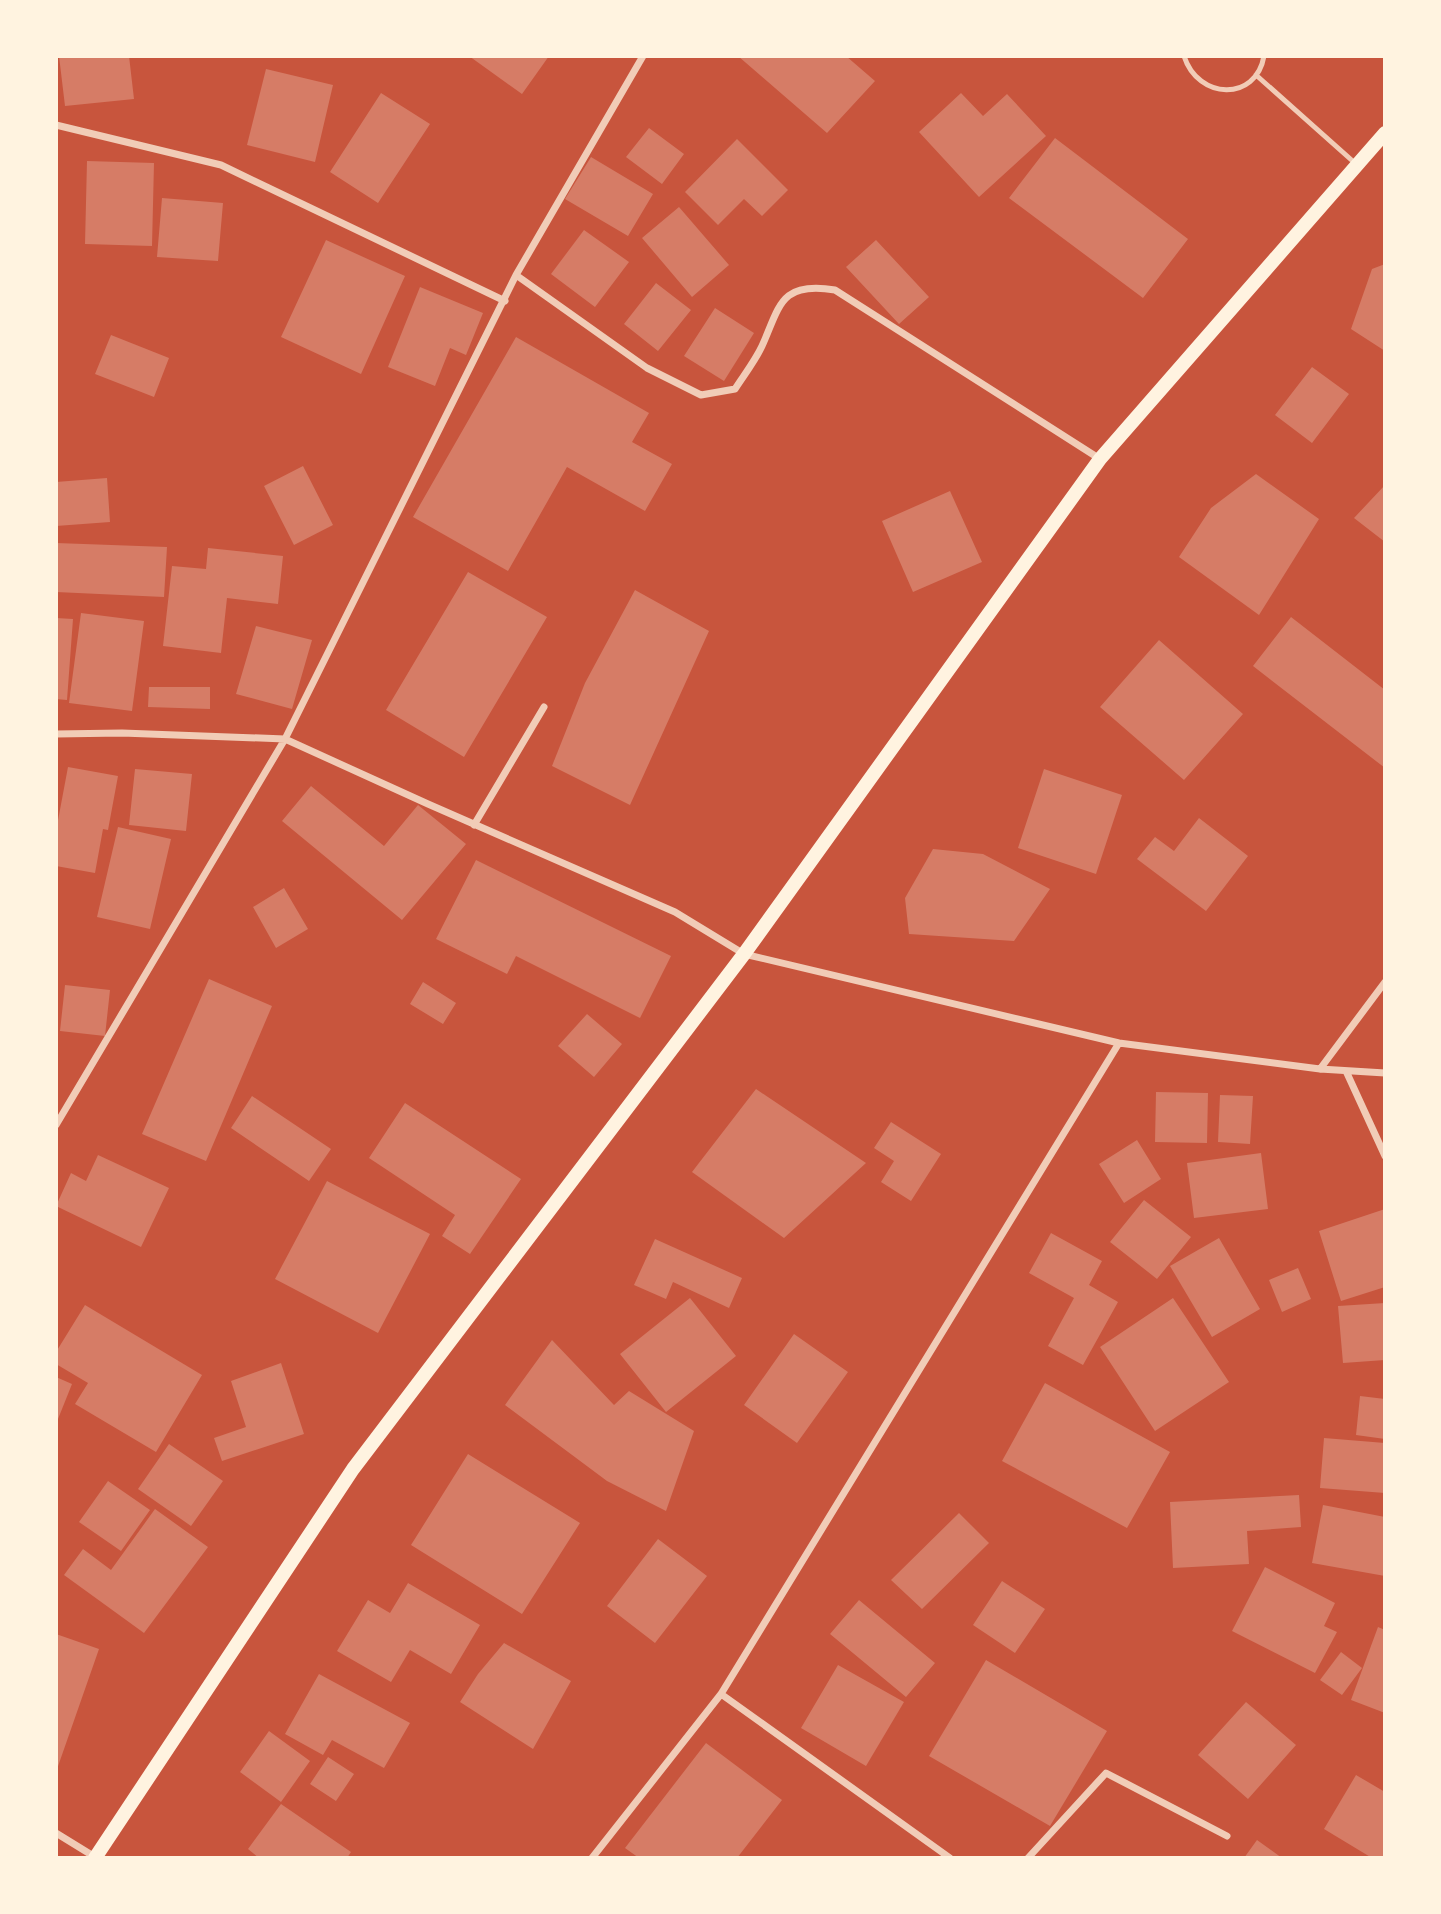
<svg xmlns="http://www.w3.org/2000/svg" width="1441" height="1914" font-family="Arial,sans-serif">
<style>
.building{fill:#d67c66}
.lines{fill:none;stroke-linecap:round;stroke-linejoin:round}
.service{stroke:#f1ccb7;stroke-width:5}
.minor{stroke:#f1ccb7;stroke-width:7}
.secondary{stroke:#fff3e0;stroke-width:14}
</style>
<rect width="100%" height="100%" fill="#c8553d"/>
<!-- building -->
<path class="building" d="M 59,56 L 129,56 L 134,99 L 65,106 Z
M 469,56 L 549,56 L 522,94 Z
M 738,56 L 846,56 L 875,81 L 827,133 Z
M 266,69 L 333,85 L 315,162 L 247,145 Z
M 381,93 L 430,124 L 378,203 L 330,172 Z
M 961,93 L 983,116 L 1007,94 L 1046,136 L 979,197 L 919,132 Z
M 649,128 L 684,154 L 662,184 L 626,157 Z
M 1055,138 L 1188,239 L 1143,298 L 1009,198 Z
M 737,139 L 788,190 L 762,216 L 744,199 L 718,225 L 685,192 Z
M 591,157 L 653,194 L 628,236 L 565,199 Z
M 87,161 L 154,163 L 152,246 L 85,244 Z
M 162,198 L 223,203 L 218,261 L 157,257 Z
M 679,207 L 729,265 L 692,297 L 642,238 Z
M 584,230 L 629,262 L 595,307 L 551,274 Z
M 326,240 L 405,276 L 361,374 L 281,337 Z
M 876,240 L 929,297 L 899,324 L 846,267 Z
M 1385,264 L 1385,351 L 1351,329 L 1372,269 Z
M 656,283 L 691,310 L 658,351 L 624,324 Z
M 420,287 L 483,313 L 466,355 L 450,348 L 435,386 L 388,367 Z
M 715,308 L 754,333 L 724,381 L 684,356 Z
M 111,335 L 169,358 L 154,397 L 95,374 Z
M 516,337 L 649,413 L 632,442 L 672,464 L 645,511 L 567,467 L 508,571 L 413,517 Z
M 1312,367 L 1349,394 L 1312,443 L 1275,415 Z
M 303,466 L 333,525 L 294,545 L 264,486 Z
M 1256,474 L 1319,519 L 1259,615 L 1179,557 L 1211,508 Z
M 107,478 L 110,522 L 56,526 L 56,482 Z
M 1385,485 L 1385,542 L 1354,518 Z
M 950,491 L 982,562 L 913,592 L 882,521 Z
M 56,543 L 167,547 L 164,597 L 56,592 Z
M 208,548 L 283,556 L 278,604 L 227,598 L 221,653 L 163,646 L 172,566 L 206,569 Z
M 468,572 L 547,617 L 464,757 L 386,710 Z
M 635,590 L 709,631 L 630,805 L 552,766 L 585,683 Z
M 81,613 L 144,621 L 132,711 L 69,703 Z
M 1291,617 L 1385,690 L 1385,768 L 1253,666 Z
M 56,618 L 73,619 L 67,700 L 56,699 Z
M 256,626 L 312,640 L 292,709 L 236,694 Z
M 1159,640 L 1243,714 L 1184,780 L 1100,707 Z
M 149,687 L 210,687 L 210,709 L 148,707 Z
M 68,767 L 118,776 L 108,830 L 103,829 L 95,873 L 56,866 L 56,831 Z
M 135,769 L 192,774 L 186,831 L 129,825 Z
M 1044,769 L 1122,795 L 1096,874 L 1018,848 Z
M 311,786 L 384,846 L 418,805 L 466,844 L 402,920 L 282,821 Z
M 1199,818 L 1248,856 L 1206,911 L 1137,859 L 1155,837 L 1174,851 Z
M 118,827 L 171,839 L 150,929 L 97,917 Z
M 933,849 L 983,854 L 1050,889 L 1014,941 L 909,934 L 905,898 Z
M 476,860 L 671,956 L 640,1018 L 516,956 L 507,974 L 436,939 Z
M 284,888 L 308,929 L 276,948 L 253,907 Z
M 209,979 L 272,1006 L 206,1161 L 142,1134 Z
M 423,982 L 456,1003 L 443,1024 L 410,1004 Z
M 65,985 L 110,990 L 105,1036 L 60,1031 Z
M 587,1014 L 622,1044 L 594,1077 L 558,1046 Z
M 756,1089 L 866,1163 L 784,1238 L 692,1172 Z
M 1156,1092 L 1208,1093 L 1207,1143 L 1155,1142 Z
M 1220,1095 L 1253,1096 L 1250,1144 L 1218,1142 Z
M 252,1096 L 331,1149 L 309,1181 L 231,1128 Z
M 405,1103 L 521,1179 L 470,1254 L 442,1236 L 455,1215 L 369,1158 Z
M 891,1122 L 941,1154 L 911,1201 L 881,1182 L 894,1161 L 874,1148 Z
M 1137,1140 L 1161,1179 L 1124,1203 L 1099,1164 Z
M 1261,1153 L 1268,1209 L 1194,1218 L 1187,1163 Z
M 98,1155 L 169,1188 L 141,1247 L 56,1206 L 71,1173 L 86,1181 Z
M 327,1181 L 430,1234 L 378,1333 L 275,1279 Z
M 1144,1200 L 1191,1237 L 1157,1279 L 1110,1242 Z
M 1385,1209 L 1385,1287 L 1341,1301 L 1319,1231 Z
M 1051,1233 L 1102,1261 L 1089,1285 L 1118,1302 L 1083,1365 L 1048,1346 L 1074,1298 L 1029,1273 Z
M 1219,1238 L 1260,1309 L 1212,1337 L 1170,1266 Z
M 655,1239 L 742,1278 L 729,1308 L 673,1282 L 666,1299 L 634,1285 Z
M 1298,1268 L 1311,1299 L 1282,1312 L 1269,1280 Z
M 690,1298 L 736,1356 L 666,1412 L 620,1354 Z
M 1173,1298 L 1229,1382 L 1155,1431 L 1100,1347 Z
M 1385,1303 L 1385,1360 L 1343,1363 L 1338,1306 Z
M 85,1305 L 202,1375 L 156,1452 L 75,1404 L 88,1383 L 56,1364 L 56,1352 Z
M 794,1334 L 848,1372 L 797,1443 L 744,1405 Z
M 552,1340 L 614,1405 L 629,1391 L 694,1431 L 666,1511 L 607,1481 L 505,1405 Z
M 281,1363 L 304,1434 L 222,1461 L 214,1438 L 246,1427 L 231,1381 Z
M 56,1377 L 72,1384 L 58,1419 L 56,1418 Z
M 1045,1383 L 1170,1452 L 1127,1528 L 1002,1461 Z
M 1360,1396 L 1385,1399 L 1385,1439 L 1356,1435 Z
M 1324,1438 L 1385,1443 L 1385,1493 L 1320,1488 Z
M 169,1444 L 223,1481 L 191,1526 L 138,1489 Z
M 468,1454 L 580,1523 L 522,1614 L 411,1545 Z
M 108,1481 L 150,1510 L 121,1551 L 79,1522 Z
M 1299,1495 L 1301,1527 L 1247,1531 L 1249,1564 L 1173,1568 L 1170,1502 Z
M 1323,1505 L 1385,1517 L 1385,1576 L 1312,1563 Z
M 155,1509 L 208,1547 L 144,1633 L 64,1575 L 83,1549 L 111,1570 Z
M 959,1513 L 989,1543 L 922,1609 L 891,1580 Z
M 658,1539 L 707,1576 L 655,1643 L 607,1606 Z
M 1265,1567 L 1335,1603 L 1324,1626 L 1337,1632 L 1315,1673 L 1232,1631 Z
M 1002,1581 L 1045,1609 L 1015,1653 L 973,1625 Z
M 408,1583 L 480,1625 L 451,1674 L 410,1650 L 391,1682 L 337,1651 L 368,1600 L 390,1613 Z
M 859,1600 L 935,1663 L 906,1697 L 830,1634 Z
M 1378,1627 L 1385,1630 L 1385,1713 L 1351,1700 Z
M 56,1634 L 99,1649 L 56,1772 Z
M 504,1643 L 571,1681 L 533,1749 L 460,1702 L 478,1674 Z
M 1341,1652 L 1362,1668 L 1342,1695 L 1320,1680 Z
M 986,1660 L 1107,1731 L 1050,1826 L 929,1756 Z
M 838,1665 L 904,1702 L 866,1766 L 801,1728 Z
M 319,1674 L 410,1723 L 384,1768 L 332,1740 L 323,1755 L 285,1734 Z
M 1246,1702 L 1296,1745 L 1248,1799 L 1198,1755 Z
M 269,1731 L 310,1761 L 281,1802 L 240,1772 Z
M 706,1743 L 782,1800 L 737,1858 L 639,1858 L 625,1848 Z
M 328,1757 L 354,1774 L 336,1801 L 310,1784 Z
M 1356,1775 L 1385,1792 L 1385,1858 L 1372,1858 L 1324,1829 Z
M 281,1804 L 351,1852 L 347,1858 L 259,1858 L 248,1849 Z
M 1257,1840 L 1282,1858 L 1244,1858 Z"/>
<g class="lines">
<!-- service -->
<path class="service" d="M 1184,56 C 1198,100 1256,102 1264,56
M 1256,75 L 1356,164"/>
<!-- minor -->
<path class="minor" d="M 56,125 L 221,165 L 505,301
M 516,275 L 647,368 L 701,395 L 735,389 C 744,375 755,361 762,346 C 780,306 780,281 835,290 L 1100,459
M 56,734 L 122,733 L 285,739 L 516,275 L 643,56
M 474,825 L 544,707
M 1320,1069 L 1385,982
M 1346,1071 L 1385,1156
M 56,1125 L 285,739 L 428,804 L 675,912 L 744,954 L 1119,1043 L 1320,1069 L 1385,1073
M 721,1694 L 950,1858
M 56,1833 L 95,1857
M 592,1858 L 721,1694 L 1119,1043
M 1028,1858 L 1106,1773 L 1227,1836"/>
<!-- secondary -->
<path class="secondary" d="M 95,1858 L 353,1469 L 744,954 L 1100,459 L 1385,133"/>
</g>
<!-- border -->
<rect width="1441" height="1914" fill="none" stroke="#fff3e0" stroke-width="116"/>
</svg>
